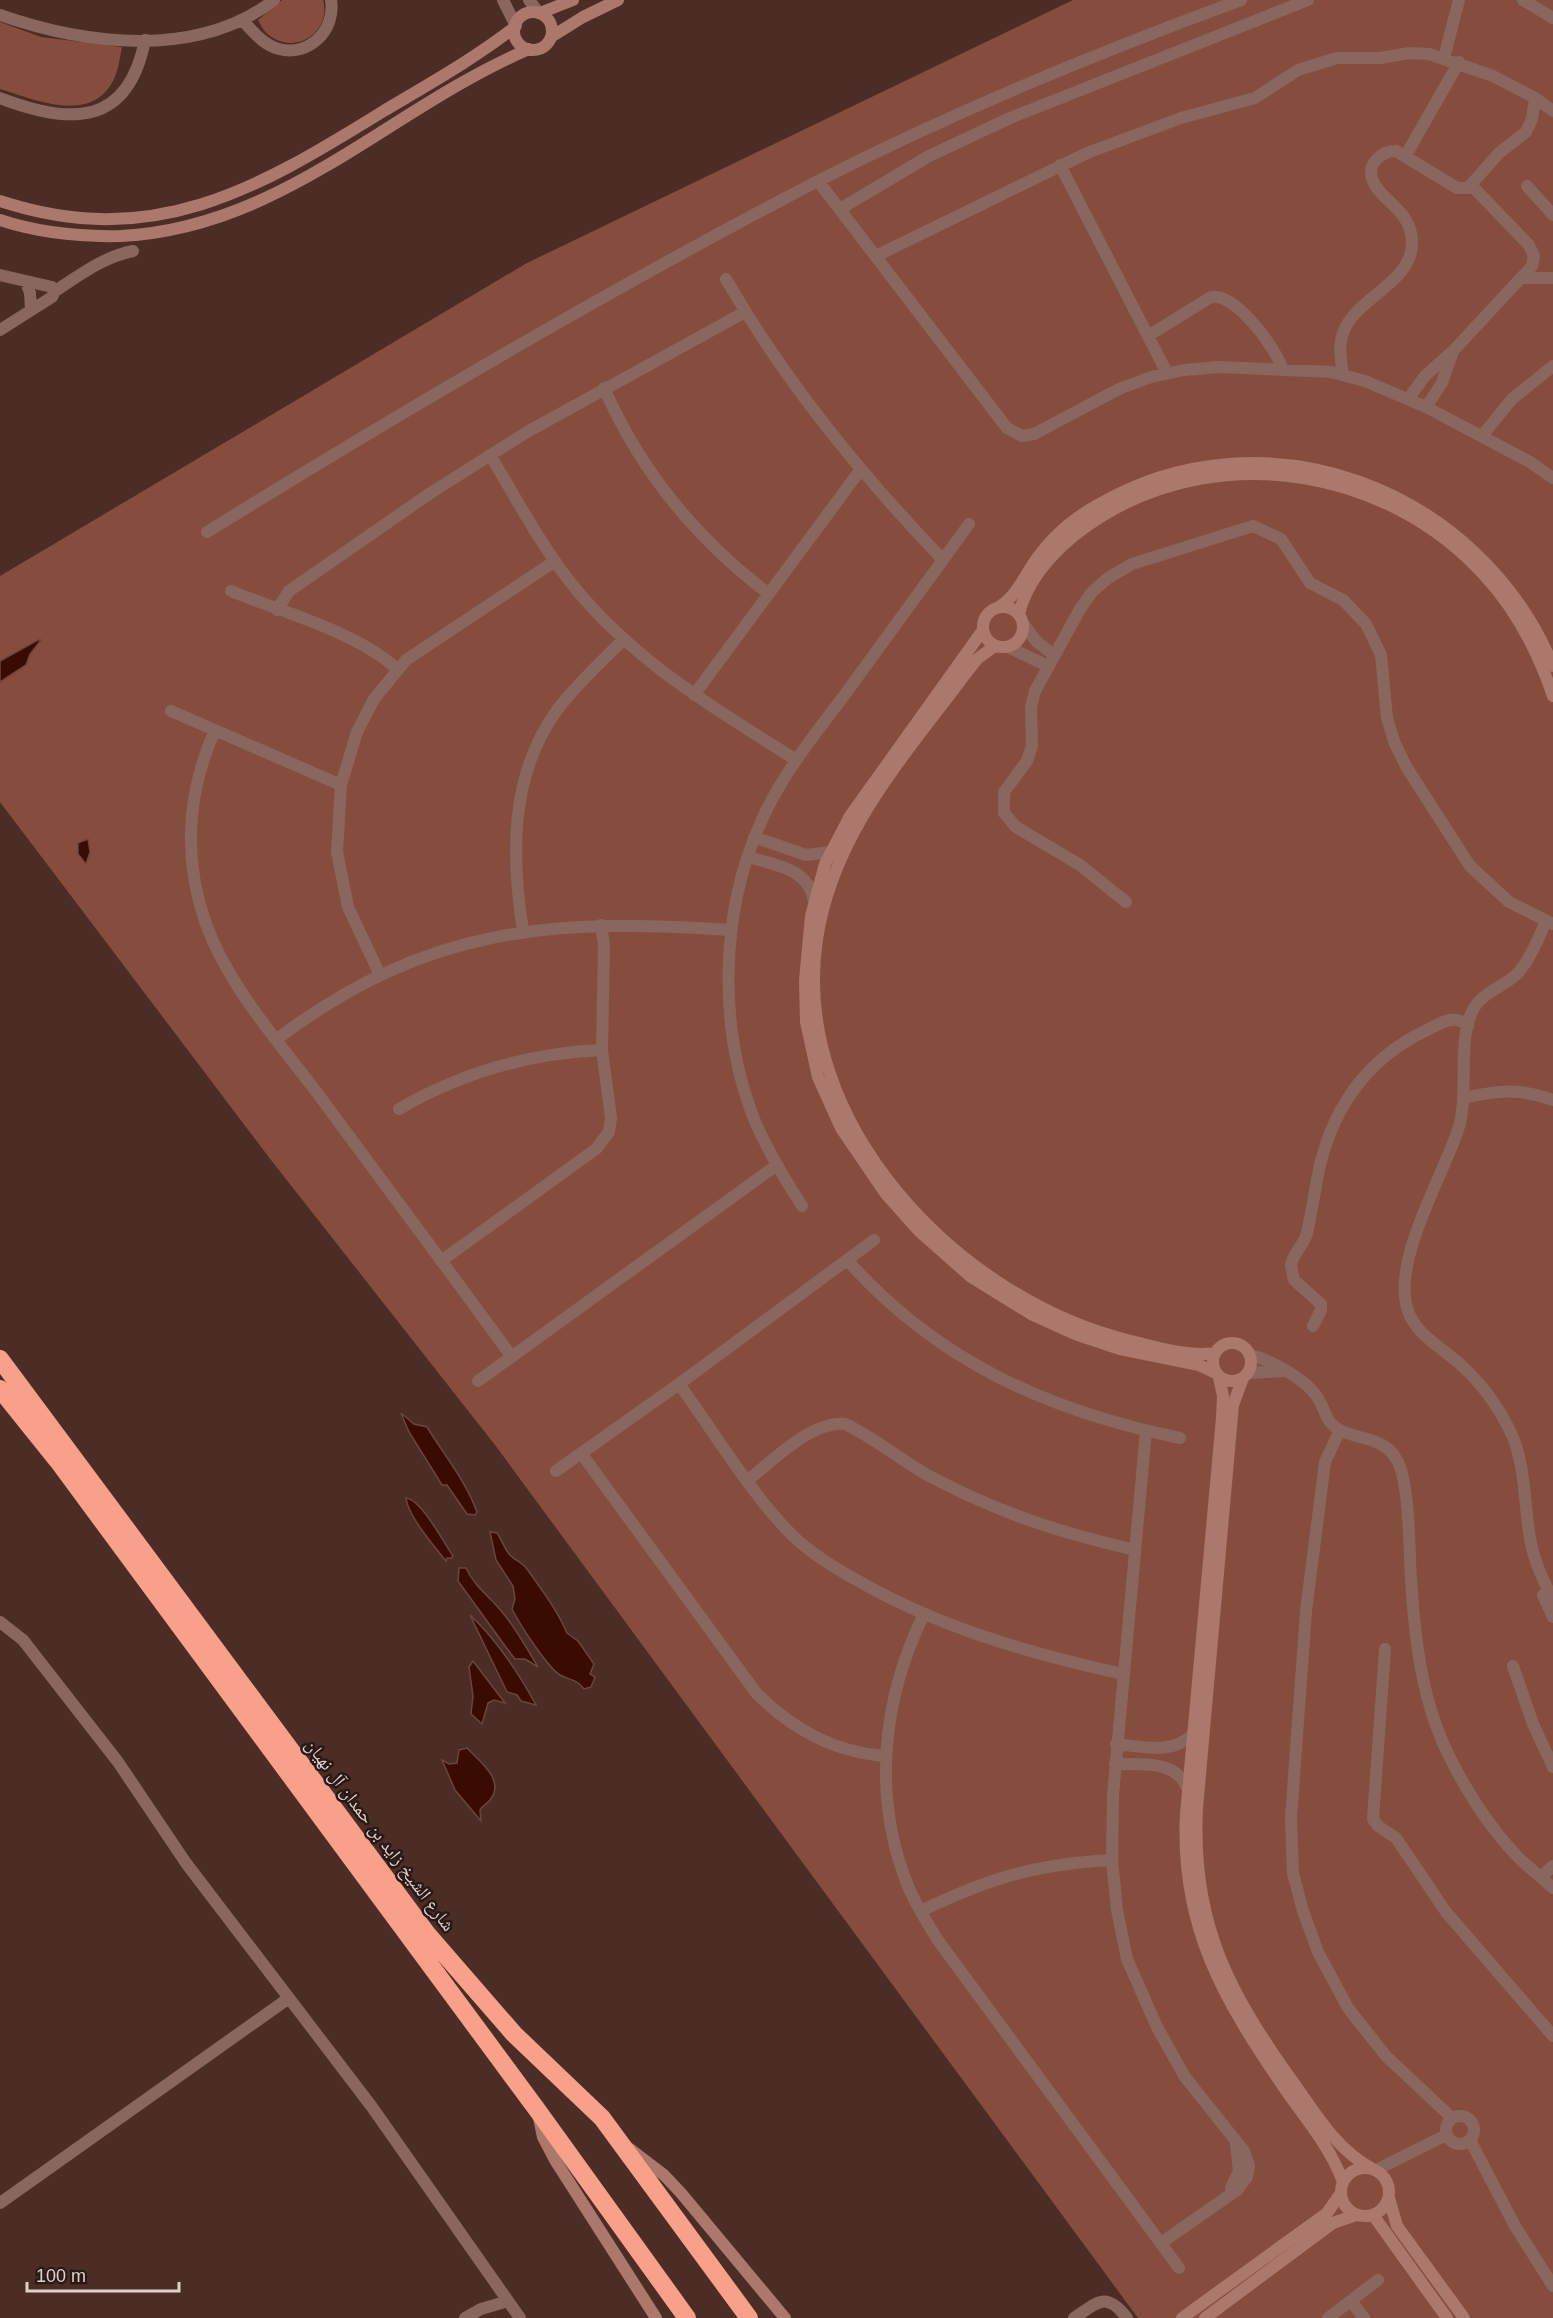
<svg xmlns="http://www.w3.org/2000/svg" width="1553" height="2318" font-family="Helvetica,'Noto Naskh Arabic',sans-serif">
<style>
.green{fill:#864d3e}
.water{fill:#390b02;stroke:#6c463e;stroke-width:1.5}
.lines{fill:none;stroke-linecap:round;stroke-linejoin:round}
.street{stroke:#8a675e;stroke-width:12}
.secondary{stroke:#ab786b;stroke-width:12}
.highway{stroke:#f8a08a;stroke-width:18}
.labels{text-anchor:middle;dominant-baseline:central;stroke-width:5;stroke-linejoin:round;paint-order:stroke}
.street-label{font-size:18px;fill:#e3cfca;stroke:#271916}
</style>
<rect width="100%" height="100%" fill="#4b2d25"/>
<!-- green -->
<path class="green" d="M 282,0 L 323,0 C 332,32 295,56 269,35 C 264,32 261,25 258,20 Z
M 1073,0 L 1553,0 L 1553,2318 L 1138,2318 L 495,1445 L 271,1160 L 0,802 L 0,576 L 527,263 Z
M 0,22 L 41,37 L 122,47 C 120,56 119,66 116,74 C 97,126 38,101 0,89 Z"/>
<!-- water -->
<path class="water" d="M 38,640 L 41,640 L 30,654 L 26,665 L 0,682 L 0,661 Z
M 88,839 L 90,852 L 86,864 L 78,854 L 78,843 Z
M 401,1413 L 414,1424 L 427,1427 C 444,1455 466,1481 477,1512 L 475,1515 L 467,1514 L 447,1485 L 442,1485 L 409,1432 Z
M 406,1498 C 421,1499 444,1543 453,1556 L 451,1558 L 447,1558 L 446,1561 C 434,1546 408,1516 406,1498 Z
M 490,1532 L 497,1533 C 502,1540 504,1548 509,1554 C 514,1560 522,1562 527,1569 C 542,1590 557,1610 567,1633 L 578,1641 L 594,1664 L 590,1674 L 595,1677 L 591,1687 L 584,1689 C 576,1678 570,1681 560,1675 C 547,1667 519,1623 512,1609 L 515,1599 L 513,1586 L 496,1560 Z
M 459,1568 L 466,1568 C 474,1586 490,1597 502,1612 C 517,1629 526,1648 538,1667 L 525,1659 L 515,1659 L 508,1650 L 458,1581 Z
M 470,1615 C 498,1641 518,1672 536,1705 L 521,1701 L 517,1695 L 507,1692 Z
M 473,1661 L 505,1703 L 494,1700 L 488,1703 L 482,1724 L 471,1714 L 473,1696 L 469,1667 Z
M 467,1748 C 479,1761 506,1780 490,1800 C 487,1804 483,1805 480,1810 L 481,1821 L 455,1790 L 442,1760 L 449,1764 L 457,1763 L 459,1750 Z"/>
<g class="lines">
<!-- street -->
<path class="street" d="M 503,0 L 516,26
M 529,0 L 539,13
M 1523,0 L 1553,18
M 0,15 C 85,45 198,59 274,0
M 242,20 C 253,31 263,45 279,49 C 309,57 336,30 331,0
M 1444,58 L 1459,0
M 0,98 C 70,125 128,127 145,40
M 1406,155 L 1459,62
M 1060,165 L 1167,373
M 818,181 L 1007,428 L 1022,436 L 1034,434 L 1119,389 L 1151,377 L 1184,370 L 1219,367 L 1331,372 L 1365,381 L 1426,407 L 1530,462 L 1553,478
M 1527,186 L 1553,215
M 840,209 L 929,156 L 1010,118 L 1308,0
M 876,256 L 1087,153 L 1181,118 L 1255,98 L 1298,70 L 1337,58 L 1380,58 L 1410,53 L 1429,54 L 1493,76 L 1535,98 L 1553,111
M 0,275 L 52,287 L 55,291 L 52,297 L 0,330
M 1523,278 L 1553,278
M 726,279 C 786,383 860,473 943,560
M 26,282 L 30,293 L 31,310
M 55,291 C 80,275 103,257 133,251
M 1148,336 L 1211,297 C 1235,292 1276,348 1283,370
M 1343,374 C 1341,361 1338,347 1343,333 C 1355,297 1414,283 1412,241 C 1411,210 1381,201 1373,181 C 1366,165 1380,151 1396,151 L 1457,188 L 1468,188 L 1499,153 L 1526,132 L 1532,119 L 1535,98
M 604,388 C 641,472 696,539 769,594
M 1408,399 L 1425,376 L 1453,351 L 1532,266 L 1534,256 L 1529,245 L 1472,186
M 1426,407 L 1442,383 L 1453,351
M 1482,436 L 1512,399 L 1553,366
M 490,455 C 516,498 540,544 571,583 C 634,662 713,707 796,760
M 207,532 C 406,409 608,290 816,182 C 953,112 1096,53 1241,0
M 231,591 C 282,612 357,632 397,669
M 277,610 L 289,591 L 429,494 L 527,432 L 745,312
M 1024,625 L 1037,642 L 1054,655
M 1008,647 L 1048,666
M 694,695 L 861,469
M 171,711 L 341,785
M 215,730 C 187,793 183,859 206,924 C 229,987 278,1041 318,1094 C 383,1182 448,1269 512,1357
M 754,837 L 806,855 L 830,852
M 748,857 C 774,865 809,868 814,901
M 1126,902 L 1080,865 L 1016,827 L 1004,813 L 1004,792 L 1027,761 L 1032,746 L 1031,707 L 1035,691 L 1080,609 L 1092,592 L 1108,578 L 1132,564 L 1253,526 L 1281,539 L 1310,583 L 1343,600 L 1366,624 L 1381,655 L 1387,718 L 1395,744 L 1407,768 L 1470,866 L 1509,902 L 1553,924
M 1546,921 C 1538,939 1531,958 1518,973 C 1504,987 1482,992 1473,1010 C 1456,1042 1470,1094 1458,1130 C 1442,1178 1391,1262 1408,1311 C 1416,1335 1444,1349 1461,1365 C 1482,1384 1500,1409 1512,1435 C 1525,1466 1524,1499 1529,1532 C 1532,1557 1542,1578 1553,1600
M 523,931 C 511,855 510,775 557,710 C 576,685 600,663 623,640
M 380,975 L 348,907 L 337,852 L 341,785 L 357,732 L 374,699 L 406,660 L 555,561
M 277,1039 C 427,926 552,918 732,930
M 1464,1098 C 1499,1090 1519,1088 1553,1100
M 399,1109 C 463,1072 529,1053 602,1050
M 802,1206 C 784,1178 767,1150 754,1119 C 718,1026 720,913 761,822 C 781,776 813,737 843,697 C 885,639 927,582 969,524
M 847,1260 C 938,1362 1049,1411 1180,1438
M 441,1261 L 596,1149 L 609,1132 L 611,1118 L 602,1050 L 604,945 L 601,925
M 1313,1326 L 1321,1310 L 1321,1304 L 1294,1280 L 1291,1265 C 1293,1253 1304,1245 1307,1233 C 1312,1211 1315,1188 1320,1165 C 1335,1104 1370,1057 1427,1030 C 1441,1023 1454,1013 1468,1026
M 1250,1355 C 1269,1359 1303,1378 1315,1394 C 1322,1402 1324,1413 1330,1422 C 1347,1443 1383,1431 1398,1462 C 1410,1488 1409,1549 1411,1580 C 1414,1623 1418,1668 1431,1710 C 1445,1759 1485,1825 1522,1861 C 1532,1870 1543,1879 1553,1888
M 1248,1373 L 1283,1371
M 478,1381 L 777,1165
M 679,1384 C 714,1432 753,1497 794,1537 C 814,1556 838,1570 862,1583 C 943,1629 1033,1654 1123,1674
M 1340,1430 L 1325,1462 L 1306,1611 L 1291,1818 L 1293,1873 L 1303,1911 L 1318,1952 L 1348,2008 L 1386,2056 L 1452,2118
M 1146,1431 L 1113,1795 L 1112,1860 L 1117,1910 L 1127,1959 L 1157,2027 L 1185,2077 L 1244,2151 L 1249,2166 L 1247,2177 L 1237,2190 L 1161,2243
M 581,1453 L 757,1694 C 794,1730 834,1752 885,1756
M 556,1471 L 679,1384 L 874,1240
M 748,1480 C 774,1460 811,1421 845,1424 C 875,1438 902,1461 931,1477 C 1002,1514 1058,1532 1135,1550
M 1543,1595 L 1553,1617
M 924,1614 C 882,1700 872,1797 908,1886 C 915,1904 927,1922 937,1939 L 1179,2268
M 0,1622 L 23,1640 L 118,1762 L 186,1863 L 372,2107 L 520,2318
M 1385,1649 L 1373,1819 L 1378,1826 L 1396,1838 L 1446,1912 L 1553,2036
M 1513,1666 L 1533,1724 L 1553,1767
M 1116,1744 C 1143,1747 1174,1755 1194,1733
M 1115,1764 C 1142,1765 1177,1759 1188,1790
M 1541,1877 L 1553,1866
M 921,1911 C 989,1878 1036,1864 1112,1860
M1446 2130a14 14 0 1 1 28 0a14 14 0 1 1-28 0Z
M 1470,2140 L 1515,2226 L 1553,2286
M 1376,2170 L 1446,2135
M 1231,2188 L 1239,2171 L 1236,2144
M 0,2203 L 289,1998
M 1351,2301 L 1364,2318
M 465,2318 L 481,2309 L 508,2301
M 1074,2318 C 1098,2302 1106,2291 1127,2318
M 1328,2318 L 1378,2280"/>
<!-- secondary -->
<path class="secondary" d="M514 31a19 19 0 1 1 38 0a19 19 0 1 1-38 0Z
M 540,13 L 573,0
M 551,37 L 583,17 L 618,0
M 0,201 C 152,251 256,190 382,112 C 427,85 474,59 515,27
M 0,220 C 39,233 80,237 121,236 C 282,228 389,109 529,49
M 1000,606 C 1016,596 1023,579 1033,564 C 1049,540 1071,520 1096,506 C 1265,406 1480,489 1553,666
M983 627a20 20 0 1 1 40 0a20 20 0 1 1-40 0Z
M 1019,614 C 1029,572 1067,537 1102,516 C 1224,441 1389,470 1484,575 C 1516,609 1538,652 1553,696
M 983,630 L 850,816 L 825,864 L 811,916 L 805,980 L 806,1022 L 818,1077 L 841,1128 L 886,1194 L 919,1231 L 971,1277 L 1031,1314 L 1075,1334 L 1120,1349 L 1199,1365 L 1216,1373
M 995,646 L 977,659 L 963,677 C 902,759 833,834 817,939 C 789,1123 958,1298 1127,1340 C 1156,1347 1185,1357 1215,1353
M1213 1362a19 19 0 1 1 38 0a19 19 0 1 1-38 0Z
M 1219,1377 L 1223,1396 L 1222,1418 L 1186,1814 C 1180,1926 1224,2000 1285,2089 C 1306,2119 1331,2148 1343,2182
M 1243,1378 L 1233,1405 L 1197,1808 C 1191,1927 1231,1996 1298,2089 C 1319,2119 1338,2150 1371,2168
M 539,2118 L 543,2137 L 555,2160 L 656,2318
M 630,2149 L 664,2175 L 681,2193 L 785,2318
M1341 2192a24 24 0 1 1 48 0a24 24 0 1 1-48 0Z
M 1389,2198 L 1397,2226 L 1464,2318
M 1373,2215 L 1447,2318
M 1182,2318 L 1327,2213 L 1341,2193
M 1205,2318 L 1333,2223 L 1356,2215"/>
<!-- highway -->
<path class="highway" d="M 0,1359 L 428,1935 L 514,2034 L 602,2118 L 749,2318
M 0,1389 L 58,1461 L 538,2111 L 687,2318"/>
</g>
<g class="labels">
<!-- street labels -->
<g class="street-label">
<text transform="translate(380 1835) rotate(53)">شارع الشيخ زايد بن حمدان آل نهيان</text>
</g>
</g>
<!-- scale -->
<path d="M27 2282v9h152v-9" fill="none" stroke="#e3cfca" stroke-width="3"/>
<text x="36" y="2282" font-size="18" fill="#e3cfca" stroke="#271916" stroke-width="4.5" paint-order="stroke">100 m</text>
</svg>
